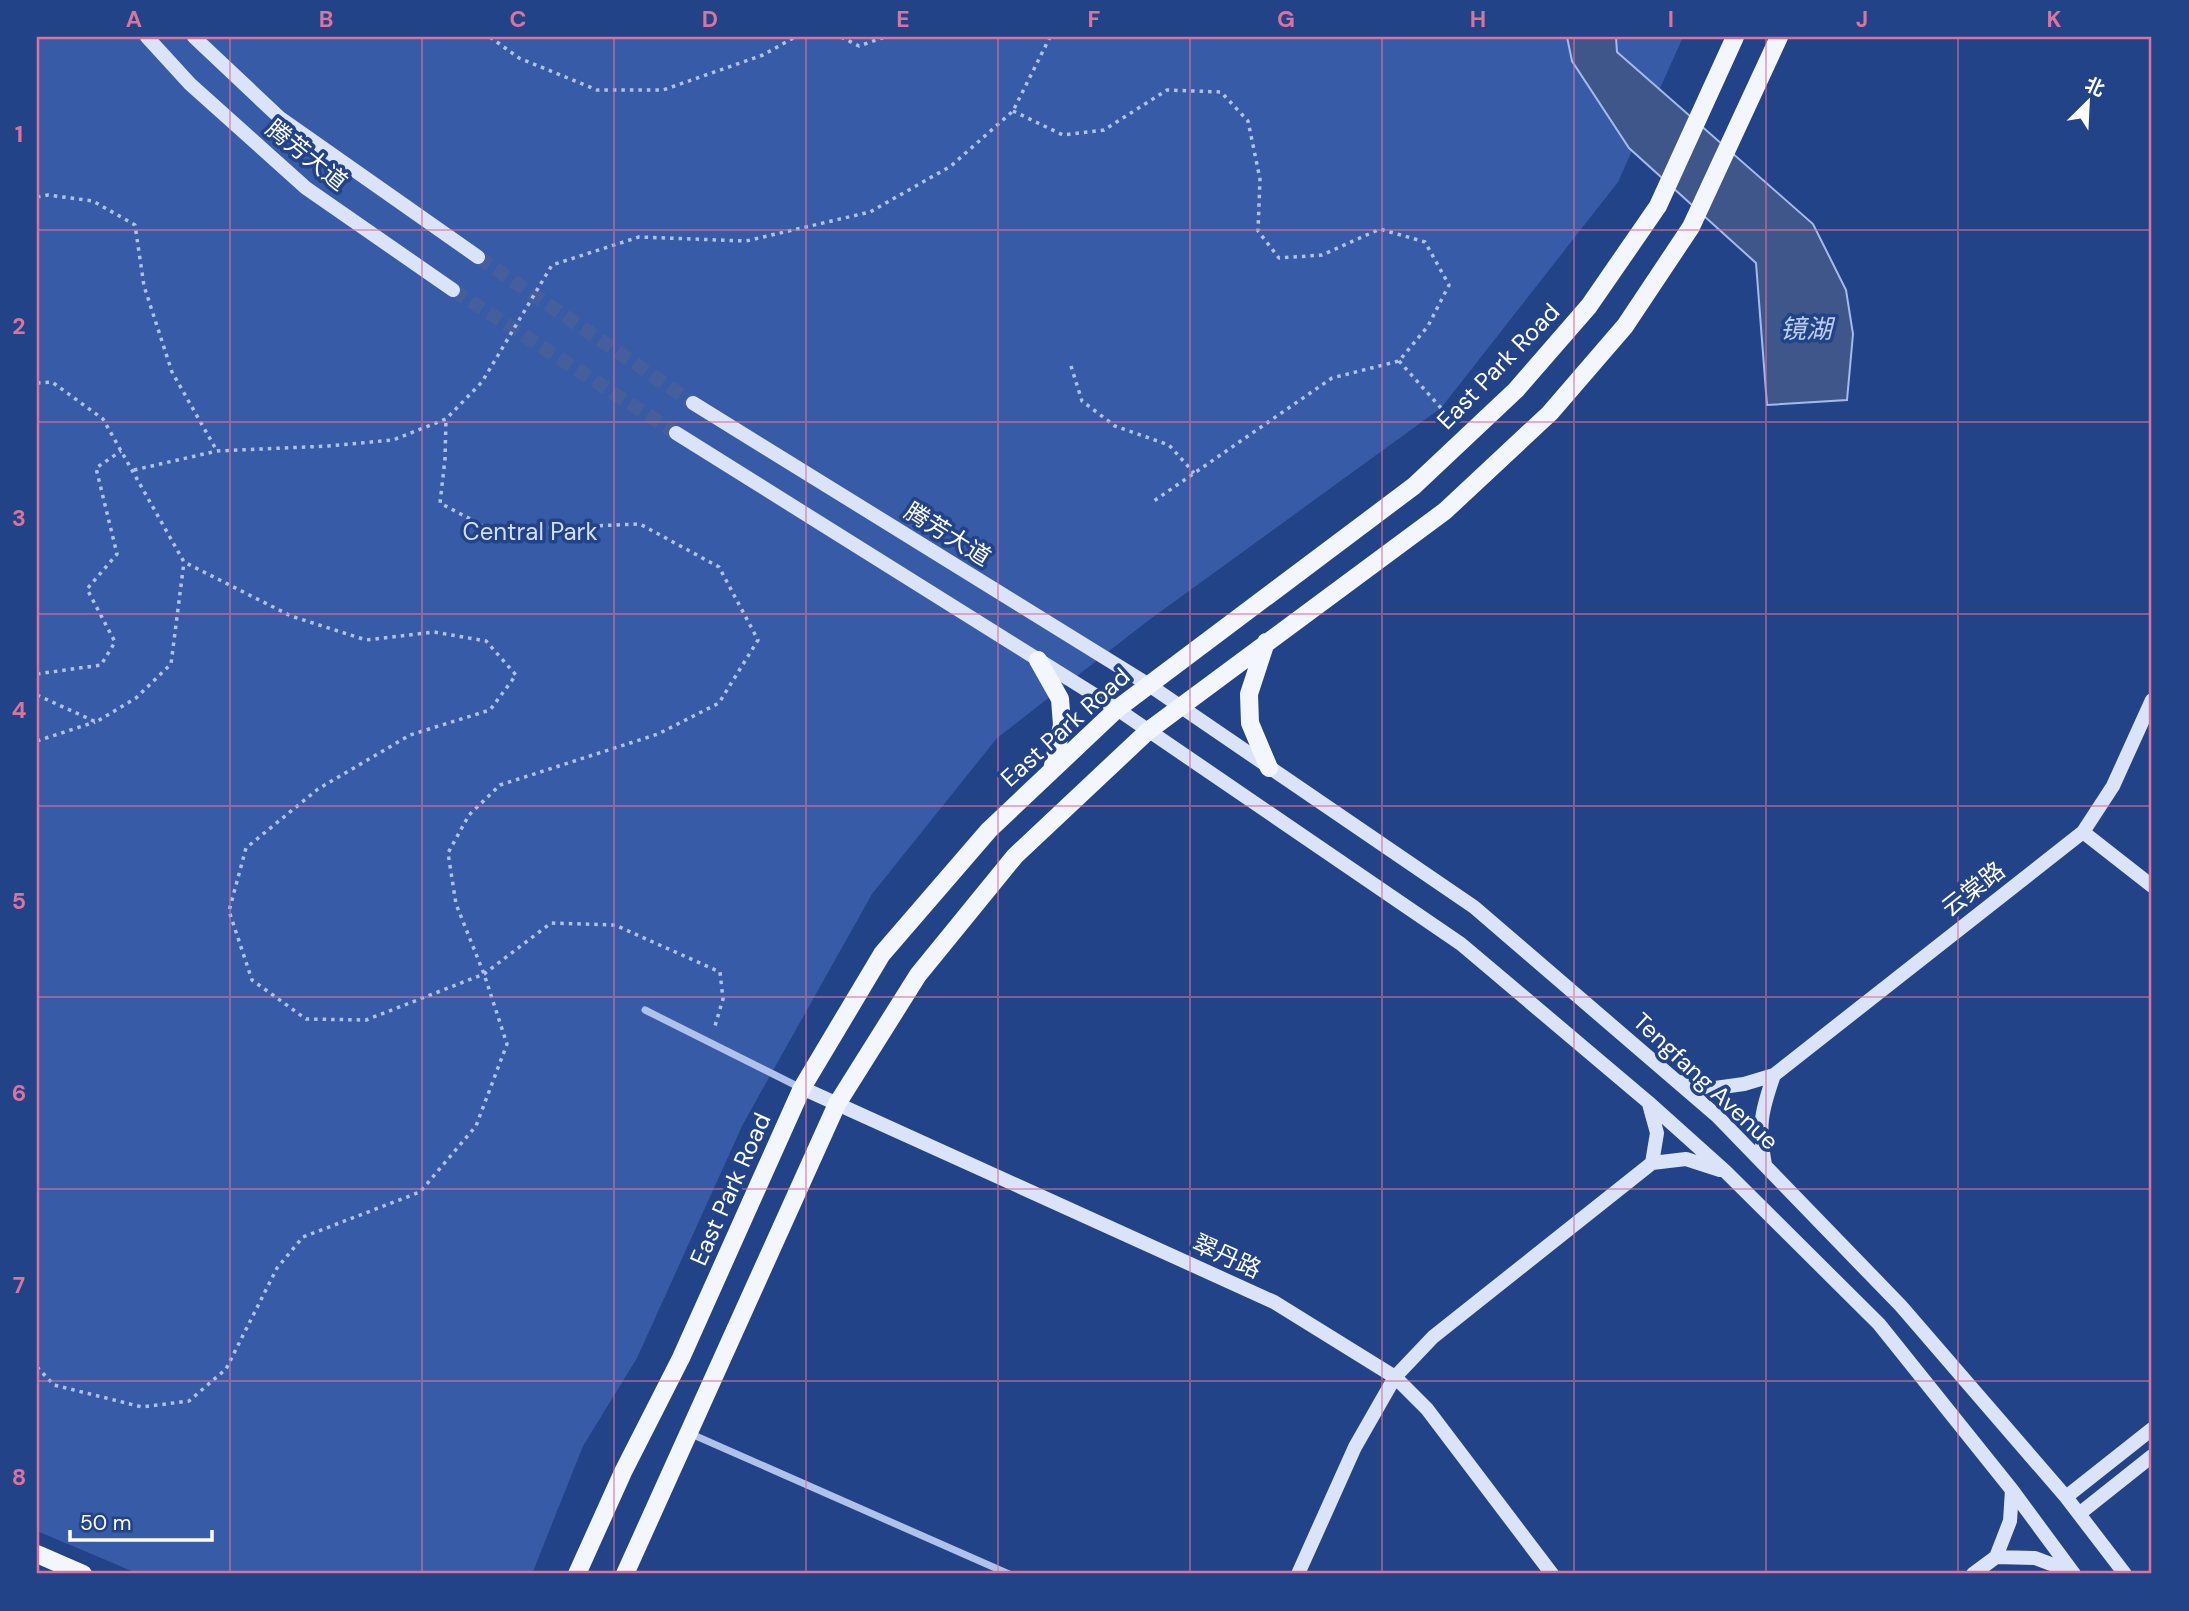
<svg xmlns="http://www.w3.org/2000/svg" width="2189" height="1611" font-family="'DM Sans','Noto Sans SC',sans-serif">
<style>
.green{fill:#375ba6}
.water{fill:#3f568a;stroke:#a3bbeb;stroke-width:2}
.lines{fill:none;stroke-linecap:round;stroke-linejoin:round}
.secondary-tunnel{stroke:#445f9b;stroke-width:14;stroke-dasharray:14 7;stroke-linecap:butt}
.path{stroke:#afc2ea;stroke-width:3.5;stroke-dasharray:3.5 5;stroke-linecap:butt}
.street{stroke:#afc2ea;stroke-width:7}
.secondary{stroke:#dae3f8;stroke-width:14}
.primary{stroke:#f3f6fe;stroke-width:18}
.grid{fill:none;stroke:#da749d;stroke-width:2;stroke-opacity:0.55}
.labels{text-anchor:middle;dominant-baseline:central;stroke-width:7;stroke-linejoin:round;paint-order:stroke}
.street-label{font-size:24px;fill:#fff;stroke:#234389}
.park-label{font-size:24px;fill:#d3dff8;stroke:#234389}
.water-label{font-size:26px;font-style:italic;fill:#bbcdf1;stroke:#234389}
.neatline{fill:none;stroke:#da749d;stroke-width:2.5}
.grid-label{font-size:23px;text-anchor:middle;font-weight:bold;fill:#da749d}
</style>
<rect width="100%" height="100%" fill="#234389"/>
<!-- green -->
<path class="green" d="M 37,37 L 1683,37 L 1618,182 L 1441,408 L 1149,620 L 997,738 L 872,894 L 743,1124 L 637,1358 L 583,1446 L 532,1574 L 139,1574 L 37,1531 Z"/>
<!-- water -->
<path class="water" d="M 1567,37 L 1616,37 L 1617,52 L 1813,224 L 1846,290 L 1853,334 L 1847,400 L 1767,405 L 1756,263 L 1629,148 L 1572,61 Z"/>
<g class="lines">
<!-- secondary-tunnel -->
<path class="secondary-tunnel" d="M 478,257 L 693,403
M 453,290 L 676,433"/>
<!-- path -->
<path class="path" d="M 490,37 L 519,58 L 597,90 L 663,90 L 763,55 L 795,37
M 841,37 L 859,46 L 885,37
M 1013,111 L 1063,135 L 1104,130 L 1167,90 L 1221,92 L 1248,121 L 1260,179 L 1258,231 L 1279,258 L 1322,255 L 1380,229 L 1425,242 L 1449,285 L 1428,326 L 1399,361 L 1332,378 L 1151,503
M 37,197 L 48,195 L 93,201 L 135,225 L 144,286 L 172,372 L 217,451
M 1399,361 L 1441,408
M 1071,366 L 1082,401 L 1115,426 L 1169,445 L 1194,473
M 37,383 L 52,382 L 103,419 L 184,562 L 291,616 L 366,640 L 434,632 L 486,641 L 516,675 L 490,710 L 410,735 L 318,789 L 246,848 L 229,911 L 252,980 L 306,1019 L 366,1020 L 484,974 L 551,923 L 615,925 L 720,972 L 723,999 L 715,1026
M 134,470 L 217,451 L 328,446 L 393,440 L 446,419 L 482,382 L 552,265 L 639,237 L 746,241 L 870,212 L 951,166 L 1013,111 L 1050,37
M 37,674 L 101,665 L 115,642 L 87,589 L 117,554 L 96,468 L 121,451
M 37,695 L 96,722 L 136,698 L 171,664 L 184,562
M 37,741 L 95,722
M 37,1367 L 54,1385 L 142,1407 L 189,1401 L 226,1369 L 277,1268 L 303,1237 L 420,1192 L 476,1126 L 507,1044 L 484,974 L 456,904 L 448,853 L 469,815 L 500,785 L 658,734 L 719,703 L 758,640 L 719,567 L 640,524 L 491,530 L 440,503 L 445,459 L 446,419"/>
<!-- street -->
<path class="street" d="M 645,1010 L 801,1088
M 689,1433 L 1009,1574"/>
<!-- secondary -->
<path class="secondary" d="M 147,37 L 190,84 L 306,188 L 453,290
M 194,37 L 280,118 L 478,257
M 693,403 L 1149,685 L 1474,907 L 1717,1116 L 1901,1306 L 2066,1497 L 2125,1574
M 676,433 L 1117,709 L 1461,944 L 1648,1102 L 1726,1172 L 1879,1324 L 2012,1490 L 2074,1574
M 2083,832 L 2152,886
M 1679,1082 L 1715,1088 L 1744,1084 L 1774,1075 L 2083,832 L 2113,786 L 2152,700
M 802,1088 L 1274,1302 L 1395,1377 L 1427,1409 L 1552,1574
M 1649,1104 L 1657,1133 L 1652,1163 L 1686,1159 L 1720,1170
M 1765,1165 C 1758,1126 1761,1112 1774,1075
M 2066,1497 L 2152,1429
M 2079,1514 L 2152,1456
M 1996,1557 L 2035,1558 L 2072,1572
M 1996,1557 L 2010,1521 L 2012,1490
M 1298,1574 L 1355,1447 L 1395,1377 L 1433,1337 L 1652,1163
M 1973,1574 L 1996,1557"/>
<!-- primary -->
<path class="primary" d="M 1266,642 L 1249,694 L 1250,723 L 1269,768
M 1038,660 L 1060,699 L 1062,725 L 1052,770
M 37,1554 L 83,1574
M 577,1574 L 623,1472 L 681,1358 L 802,1088 L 882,954 L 989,830 L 1117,709 L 1414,486 L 1516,390 L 1589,306 L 1658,206 L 1735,37
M 625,1574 L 837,1104 L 918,975 L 1015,856 L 1148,731 L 1445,511 L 1550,413 L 1625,326 L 1691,227 L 1779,37"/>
</g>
<!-- grid -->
<path class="grid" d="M 230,37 L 230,1574M 422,37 L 422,1574M 614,37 L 614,1574M 806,37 L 806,1574M 998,37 L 998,1574M 1190,37 L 1190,1574M 1382,37 L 1382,1574M 1574,37 L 1574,1574M 1766,37 L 1766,1574M 1958,37 L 1958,1574M 37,230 L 2152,230M 37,422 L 2152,422M 37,614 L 2152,614M 37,806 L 2152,806M 37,997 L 2152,997M 37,1189 L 2152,1189M 37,1381 L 2152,1381"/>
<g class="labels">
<!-- street labels -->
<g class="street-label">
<text transform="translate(307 155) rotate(39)">腾芳大道</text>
<text transform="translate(1498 366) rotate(-46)">East Park Road</text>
<text transform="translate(948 534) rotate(32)">腾芳大道</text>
<text transform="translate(1065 727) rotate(-42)">East Park Road</text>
<text transform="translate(1973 889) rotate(-38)">云棠路</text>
<text transform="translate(1706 1081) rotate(43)">Tengfang Avenue</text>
<text transform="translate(730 1189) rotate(-66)">East Park Road</text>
<text transform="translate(1227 1256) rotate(24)">翠丹路</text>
</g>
<!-- park labels -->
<g class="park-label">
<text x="530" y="531">Central Park</text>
</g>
<!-- water labels -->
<g class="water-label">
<text x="1806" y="329">镜湖</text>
</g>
</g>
<!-- border -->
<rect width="2189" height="1611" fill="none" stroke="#234389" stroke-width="77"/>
<!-- north arrow -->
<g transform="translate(2088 102) rotate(24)" stroke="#234389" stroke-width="5" paint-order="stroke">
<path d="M0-5L12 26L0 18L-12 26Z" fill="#ffffff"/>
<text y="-10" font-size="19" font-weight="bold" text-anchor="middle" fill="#ffffff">北</text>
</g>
<!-- scale -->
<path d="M70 1530v10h142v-10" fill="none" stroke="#ffffff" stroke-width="3.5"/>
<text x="80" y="1530" font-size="21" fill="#ffffff" stroke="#234389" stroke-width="5" paint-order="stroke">50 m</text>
<rect x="38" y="38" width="2112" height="1534" class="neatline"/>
<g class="grid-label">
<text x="134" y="27">A</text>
<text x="326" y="27">B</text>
<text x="518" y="27">C</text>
<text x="710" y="27">D</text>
<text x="903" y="27">E</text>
<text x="1094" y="27">F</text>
<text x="1286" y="27">G</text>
<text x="1478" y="27">H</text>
<text x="1671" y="27">I</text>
<text x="1862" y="27">J</text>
<text x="2054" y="27">K</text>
<text x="19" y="142">1</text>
<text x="19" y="334">2</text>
<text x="19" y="526">3</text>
<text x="19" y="718">4</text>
<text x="19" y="909">5</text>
<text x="19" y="1101">6</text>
<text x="19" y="1293">7</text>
<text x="19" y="1485">8</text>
</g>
</svg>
